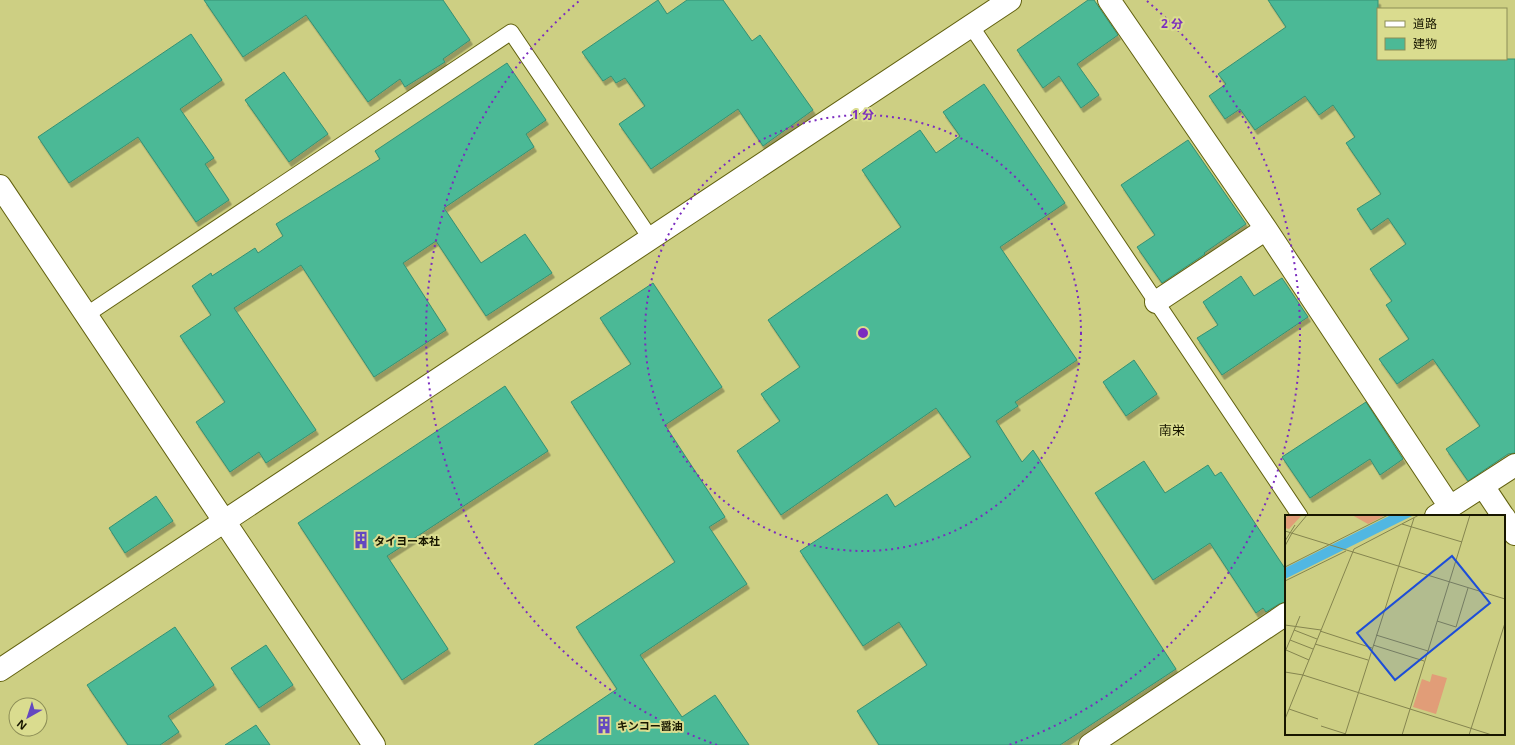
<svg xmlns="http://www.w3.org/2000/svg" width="1515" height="745" font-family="'Open Sans','Noto Sans JP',sans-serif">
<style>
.building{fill:#4cb996;stroke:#349174;filter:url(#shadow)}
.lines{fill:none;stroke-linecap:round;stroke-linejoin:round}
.street-casing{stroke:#62610f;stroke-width:17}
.secondary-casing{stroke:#62610f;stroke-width:24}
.street{stroke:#fff;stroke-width:15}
.secondary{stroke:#fff;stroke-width:22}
.ring{fill:none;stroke:#7b2cbf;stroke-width:2;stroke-dasharray:2 4}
.labels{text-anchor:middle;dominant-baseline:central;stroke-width:4;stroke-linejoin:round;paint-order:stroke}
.poi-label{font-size:11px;font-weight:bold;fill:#181700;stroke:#dadc8f;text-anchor:start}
.quarter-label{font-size:13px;fill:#181700;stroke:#dadc8f}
.inset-road{fill:none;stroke:#85854f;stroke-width:1}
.view{fill:#1d4ed8;fill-opacity:0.15;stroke:#1d4ed8;stroke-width:2}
.inset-edge{fill:none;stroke:#181700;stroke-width:2}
.centre{fill:#7b2cbf;stroke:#dadc8f;stroke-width:2}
.ring-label{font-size:12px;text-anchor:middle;font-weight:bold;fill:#7b2cbf;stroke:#dadc8f;stroke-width:4;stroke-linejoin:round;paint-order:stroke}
</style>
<defs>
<filter id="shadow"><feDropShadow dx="2.5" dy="4.5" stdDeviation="0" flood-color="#0004"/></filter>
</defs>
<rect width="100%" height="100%" fill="#cdcf83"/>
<!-- building -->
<path class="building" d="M 204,0 L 443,0 L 470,40 L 443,59 L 445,62 L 405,87 L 400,79 L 368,102 L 306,15 L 243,57 Z
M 658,0 L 667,14 L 687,0 L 723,0 L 752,41 L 760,35 L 813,110 L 763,146 L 738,109 L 651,169 L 619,124 L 645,106 L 625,78 L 616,83 L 611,76 L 603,81 L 582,52 Z
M 1088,0 L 1094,0 L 1118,35 L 1077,64 L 1099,95 L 1081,108 L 1059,76 L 1043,88 L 1017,50 Z
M 1268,0 L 1378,0 L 1378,59 L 1515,59 L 1515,453 L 1508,454 L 1468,481 L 1446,449 L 1480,426 L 1433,359 L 1397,384 L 1379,359 L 1409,339 L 1386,305 L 1392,301 L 1370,269 L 1406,244 L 1388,218 L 1371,230 L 1357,209 L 1381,194 L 1346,143 L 1355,137 L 1333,105 L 1319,115 L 1305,96 L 1255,130 L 1240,109 L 1225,119 L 1209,96 L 1226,84 L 1218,74 L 1286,27 Z
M 191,34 L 222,80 L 180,109 L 214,158 L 205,164 L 229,200 L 196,222 L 138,137 L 69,183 L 38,137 Z
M 507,63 L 546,120 L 526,134 L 534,147 L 444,208 L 481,263 L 525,234 L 552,273 L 486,316 L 436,241 L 403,263 L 446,330 L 374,377 L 301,265 L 234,308 L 316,430 L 266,463 L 259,452 L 230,472 L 196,422 L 225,402 L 180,336 L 211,315 L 192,286 L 211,273 L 212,276 L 255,248 L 258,253 L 283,236 L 276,224 L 380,159 L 375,151 Z
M 284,72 L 328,134 L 289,162 L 245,100 Z
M 984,84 L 1065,203 L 1000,247 L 1077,360 L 1015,402 L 1018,406 L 996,421 L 1022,462 L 1033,450 L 1176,669 L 1060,745 L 879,745 L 857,711 L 927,665 L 899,622 L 863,646 L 800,551 L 887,494 L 895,507 L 971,457 L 936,408 L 781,515 L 737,451 L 780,421 L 761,394 L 800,367 L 768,320 L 901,227 L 862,170 L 920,130 L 936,153 L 960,136 L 943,112 Z
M 1188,140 L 1246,224 L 1204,253 L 1205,254 L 1162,283 L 1137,247 L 1155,235 L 1121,185 Z
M 1241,276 L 1254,296 L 1282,278 L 1308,317 L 1222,375 L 1197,338 L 1218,325 L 1203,302 Z
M 653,283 L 722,387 L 665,425 L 725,517 L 709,527 L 747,584 L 640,655 L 682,717 L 715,695 L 749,745 L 534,745 L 617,689 L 576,627 L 675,562 L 571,402 L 631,364 L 600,318 Z
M 1134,360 L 1157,394 L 1126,416 L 1103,382 Z
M 505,386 L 548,451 L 387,556 L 448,649 L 402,680 L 298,523 Z
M 1366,402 L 1403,459 L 1380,475 L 1370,459 L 1310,498 L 1282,457 Z
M 1144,461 L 1165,493 L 1208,465 L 1215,476 L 1221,472 L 1286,570 L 1286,602 L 1279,604 L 1266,612 L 1263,608 L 1256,613 L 1210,543 L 1153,580 L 1095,493 Z
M 156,496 L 173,521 L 125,553 L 109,528 Z
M 175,627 L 214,685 L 168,716 L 179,732 L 160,745 L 128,745 L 87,685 Z
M 266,645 L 293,685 L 259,708 L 231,668 Z
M 256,725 L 270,745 L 225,745 Z"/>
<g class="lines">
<!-- street casing -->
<g class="street-casing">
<path id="street" d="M 971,26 L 1300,516
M 86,315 L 511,32 L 651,239"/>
</g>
<!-- secondary casing -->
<g class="secondary-casing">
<path id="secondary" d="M 1109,0 L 1266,229 L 1450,507
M 0,186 L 374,745
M 1156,302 L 1266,229
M 1483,486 L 1503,516
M 1436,516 L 1515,465
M 1504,517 L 1515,534
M 0,670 C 336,445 675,225 1010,0
M 1090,745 L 1286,614"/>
</g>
<!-- street -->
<use href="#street" class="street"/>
<!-- secondary -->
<use href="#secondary" class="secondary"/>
</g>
<!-- distance rings -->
<g class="ring">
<circle cx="863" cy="333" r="218"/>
<path d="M717 745A437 437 0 0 1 579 1M1147 1A437 437 0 0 1 1009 745"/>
</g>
<!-- icons -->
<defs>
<g id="building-bare" transform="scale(1.38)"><path d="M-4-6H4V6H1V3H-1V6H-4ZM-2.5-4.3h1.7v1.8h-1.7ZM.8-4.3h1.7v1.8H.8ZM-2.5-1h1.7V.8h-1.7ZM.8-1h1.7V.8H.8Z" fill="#6448c0" stroke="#dadc8f" stroke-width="2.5" paint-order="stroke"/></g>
</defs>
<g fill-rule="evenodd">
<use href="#building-bare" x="361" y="540"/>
<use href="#building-bare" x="604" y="725"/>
</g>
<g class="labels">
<!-- poi labels -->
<g class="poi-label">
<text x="374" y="540">タイヨー本社</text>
<text x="617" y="725">キンコー醤油</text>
</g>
<!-- quarter labels -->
<g class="quarter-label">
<text x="1172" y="430">南栄</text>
</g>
</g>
<!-- overview -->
<g transform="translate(1285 515)">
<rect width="220" height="220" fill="#cdcf83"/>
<path d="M 3,0 L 17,0 L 4,14 L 0,13 L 0,4 ZM 67,0 L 101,0 L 83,9 ZM 147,159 L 162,163 L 151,199 L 128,192 L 137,164 L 145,167 Z" fill="#e19d78"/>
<path d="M 106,0 L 129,0 L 0,64 L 0,53 Z" fill="#51b7e2"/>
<path class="inset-road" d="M 117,9 L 177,27M 0,16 L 220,84M 0,26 L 10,10M 0,31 L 7,18 L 22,0M 0,52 L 103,0M 0,66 L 61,36M 152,106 L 171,112 L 183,73M 0,110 L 36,115M 9,115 L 32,124M 35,116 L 87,133M 91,120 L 143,136M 5,125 L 28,134M 30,129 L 83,145M 88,130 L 139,146M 1,135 L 24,145M 0,137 L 15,101M 0,157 L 18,160 L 207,220M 4,194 L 33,204M 0,204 L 69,34 L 134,0M 36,211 L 61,219M 60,220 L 129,3M 117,220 L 185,0M 184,220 L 220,108"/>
<path class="view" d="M 167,41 L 205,88 L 110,165 L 72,118 Z"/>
<rect width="220" height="220" class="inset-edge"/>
</g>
<circle cx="863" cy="333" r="6" class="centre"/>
<g class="ring-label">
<text x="1172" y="28">2 分</text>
<text x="863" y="119">1 分</text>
</g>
<!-- legend -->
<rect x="1377" y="8" width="130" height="52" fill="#dadc8f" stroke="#8c8d56"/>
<rect x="1385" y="21" width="20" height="6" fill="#ffffff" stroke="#8c8d56"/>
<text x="1413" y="28" font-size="12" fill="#181700">道路</text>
<rect x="1385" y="38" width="20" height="12" fill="#4cb996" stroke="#8c8d56"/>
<text x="1413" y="48" font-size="12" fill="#181700">建物</text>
<!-- north arrow -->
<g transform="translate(28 717) rotate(219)"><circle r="19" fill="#dadc8f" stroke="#8c8d56"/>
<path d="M0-3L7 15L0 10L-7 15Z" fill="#6448c0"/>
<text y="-6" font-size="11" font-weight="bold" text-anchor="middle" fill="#181700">N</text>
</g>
</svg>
